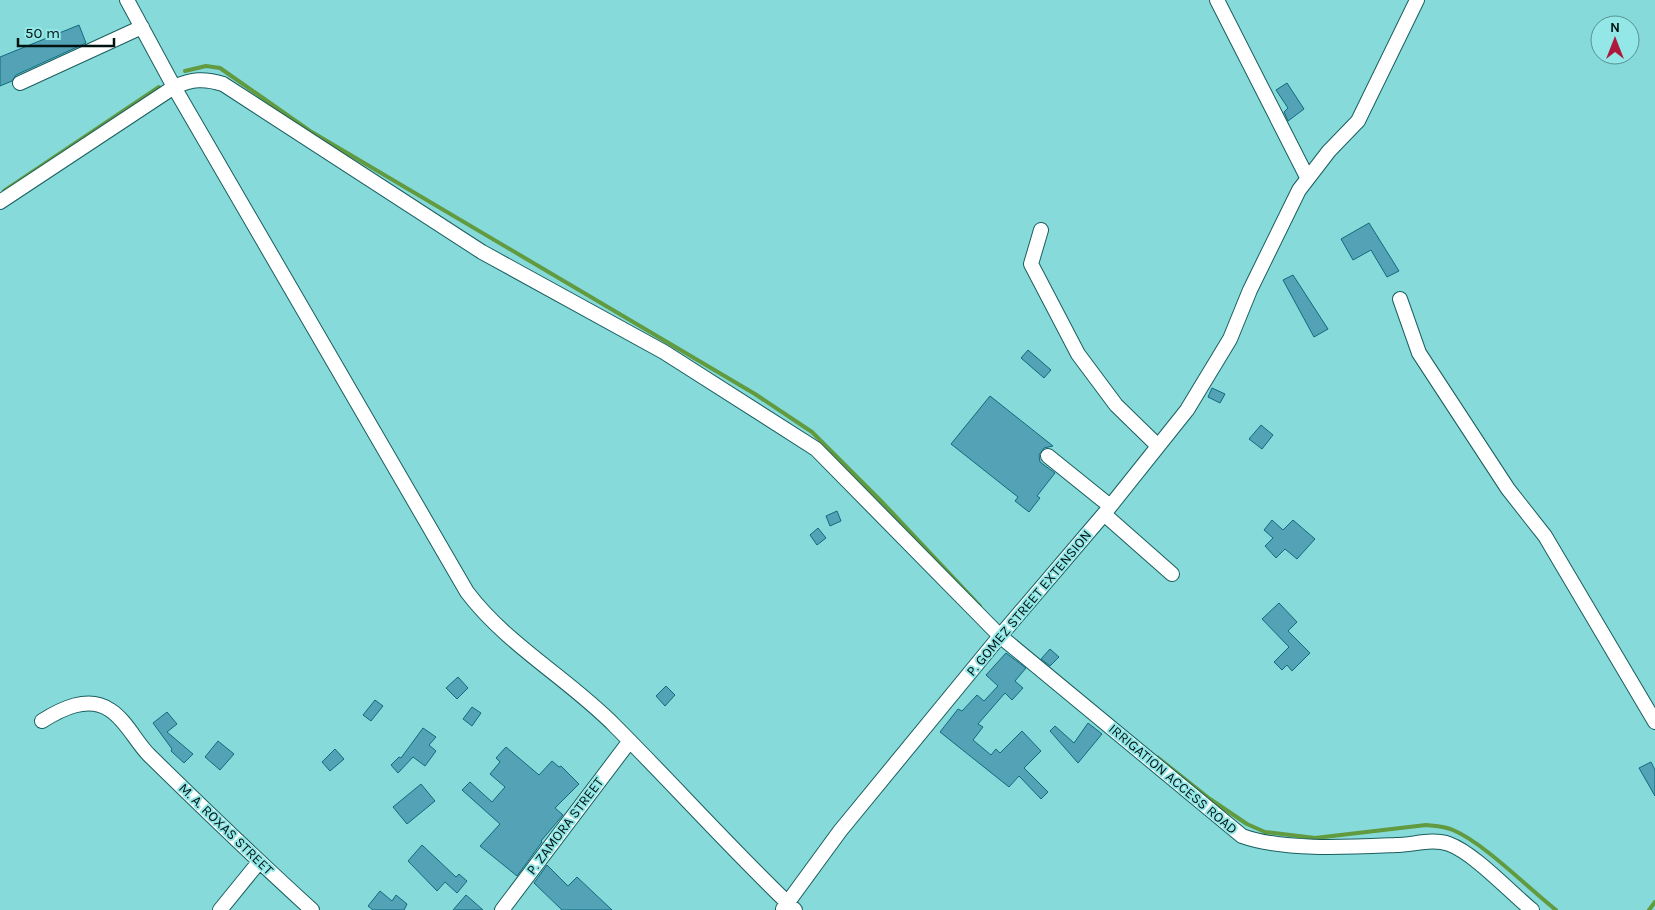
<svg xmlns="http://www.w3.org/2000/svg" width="1655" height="910" font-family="Karla,sans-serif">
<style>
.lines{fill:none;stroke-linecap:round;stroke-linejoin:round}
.stream{stroke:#619a3f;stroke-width:4}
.building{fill:#53a2b5;stroke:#106b7d}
.minor-casing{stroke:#1b5e5f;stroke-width:16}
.minor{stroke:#fff;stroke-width:14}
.labels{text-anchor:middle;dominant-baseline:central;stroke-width:4;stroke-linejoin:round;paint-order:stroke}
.street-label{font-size:14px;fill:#001212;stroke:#93e8e7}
</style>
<rect width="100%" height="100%" fill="#86dada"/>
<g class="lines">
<!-- stream -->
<path class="stream" d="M 185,71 L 206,66 L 220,68 L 310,131 L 755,394 L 812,432 L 883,503 L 980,606
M 4,191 L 159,87
M 1157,757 L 1210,799 L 1247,824 L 1265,832 L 1315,838 L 1426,825 C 1436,826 1444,826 1453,830 C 1484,843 1528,888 1556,910
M 1649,910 L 1655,902"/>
</g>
<!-- building -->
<path class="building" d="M 79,25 L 86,43 L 16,75 L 12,81 L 0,86 L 0,57 Z
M 1287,83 L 1304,109 L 1288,121 L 1284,112 L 1288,108 L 1276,90 Z
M 1369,223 L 1399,271 L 1387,277 L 1371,250 L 1353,260 L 1341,239 Z
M 1293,275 L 1328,329 L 1314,337 L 1283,280 Z
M 1028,350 L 1051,370 L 1044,378 L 1021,358 Z
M 1212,388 L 1225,394 L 1220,403 L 1208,397 Z
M 990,396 L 1053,446 L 1044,448 L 1039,455 L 1040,462 L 1055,473 L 1037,496 L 1040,498 L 1029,512 L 1015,501 L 1018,497 L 951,444 Z
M 1261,425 L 1273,435 L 1262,449 L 1249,439 Z
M 837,511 L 841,521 L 830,526 L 826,516 Z
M 1272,520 L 1283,530 L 1293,520 L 1315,539 L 1297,559 L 1285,549 L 1276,558 L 1265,546 L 1273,538 L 1264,530 Z
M 818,528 L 826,538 L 817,545 L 810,535 Z
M 1279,603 L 1297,622 L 1288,631 L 1310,653 L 1292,671 L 1287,665 L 1282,670 L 1274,662 L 1289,647 L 1262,619 Z
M 1050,649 L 1059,657 L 1050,666 L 1041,659 Z
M 1006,653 L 1026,668 L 1015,681 L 1023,688 L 1012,700 L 1005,693 L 978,724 L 983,727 L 973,740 L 991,755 L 996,749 L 1000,753 L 1022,731 L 1041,751 L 1024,768 L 1048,792 L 1041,799 L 1019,776 L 1009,787 L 940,732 L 958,709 L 962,711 L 977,695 L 984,701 L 998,686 L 986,675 Z
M 458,677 L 468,688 L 457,699 L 446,688 Z
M 666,686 L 675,695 L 665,706 L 656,696 Z
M 375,700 L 383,706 L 371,721 L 363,715 Z
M 472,707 L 481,713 L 472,726 L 463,719 Z
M 167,712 L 177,724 L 167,732 L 193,754 L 184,763 L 171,751 L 172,749 L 153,723 Z
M 1088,723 L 1102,734 L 1078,763 L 1050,731 L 1055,726 L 1074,743 Z
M 423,728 L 436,737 L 429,745 L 436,751 L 425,766 L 413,757 L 398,773 L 391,765 L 399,757 L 401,758 Z
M 218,741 L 234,754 L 220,770 L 205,757 Z
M 506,747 L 539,775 L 552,761 L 559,767 L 561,766 L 579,784 L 555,808 L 563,815 L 541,841 L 542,842 L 517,876 L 480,846 L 500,824 L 462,790 L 470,782 L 492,802 L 505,787 L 490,774 L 500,762 L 496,758 Z
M 335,749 L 344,759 L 330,771 L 322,762 Z
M 1651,762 L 1655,770 L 1655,796 L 1639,768 Z
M 421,784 L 435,801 L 407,824 L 393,807 Z
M 422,845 L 456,877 L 459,874 L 467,881 L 457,893 L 445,882 L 437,891 L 408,861 Z
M 547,865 L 568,886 L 577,877 L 612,910 L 562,910 L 534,883 Z
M 380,891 L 392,901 L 396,895 L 407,904 L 404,910 L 373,910 L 368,906 Z
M 466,895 L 474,902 L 483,910 L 453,910 Z"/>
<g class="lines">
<!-- minor casing -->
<g class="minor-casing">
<path id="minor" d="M 127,0 L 174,87 L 467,592 C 507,645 569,679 615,726 C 676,787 733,851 795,910
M 1217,0 L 1307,177
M 20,83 L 142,27
M 0,202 L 174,87 C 192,79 204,78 223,84 L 482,252 L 664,352 L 816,449 L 1000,636 L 1242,836 C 1283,851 1351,847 1396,845 C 1413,845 1432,838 1449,844 C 1474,853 1510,892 1532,910
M 1041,230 L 1031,264 L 1078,354 L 1116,405 L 1158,446
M 1400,299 L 1419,353 L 1508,489 L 1545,536 L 1655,722
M 1048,456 L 1110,506
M 1104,514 L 1172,574
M 42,721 C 61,709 88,695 110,710 C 126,720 136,742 149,755 C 203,808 257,860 312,910
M 783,909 L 840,831 L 1000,636 L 1104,514 L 1187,410 L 1230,339 L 1250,290 L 1299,190 L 1329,151 L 1358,121 L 1417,0
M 220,910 L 259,862
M 502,910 L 629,742"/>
</g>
<!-- minor -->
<use href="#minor" class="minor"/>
</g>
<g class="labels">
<!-- street labels -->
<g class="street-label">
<text transform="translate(1029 603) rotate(-50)">P. GOMEZ STREET EXTENSION</text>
<text transform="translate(1173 779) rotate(40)">IRRIGATION ACCESS ROAD</text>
<text transform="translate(565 826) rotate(-53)">P. ZAMORA STREET</text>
<text transform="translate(226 829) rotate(44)">M. A. ROXAS STREET</text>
</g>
</g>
<!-- north arrow -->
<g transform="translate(1615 40)"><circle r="24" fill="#93e8e7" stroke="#589292"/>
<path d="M0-4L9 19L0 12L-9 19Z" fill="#ad183c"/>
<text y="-8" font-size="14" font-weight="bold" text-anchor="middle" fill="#001212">N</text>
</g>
<!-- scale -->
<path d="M18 38v8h96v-8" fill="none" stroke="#001212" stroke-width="2.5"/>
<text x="25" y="38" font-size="15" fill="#001212" stroke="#93e8e7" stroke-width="4" paint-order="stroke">50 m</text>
</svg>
